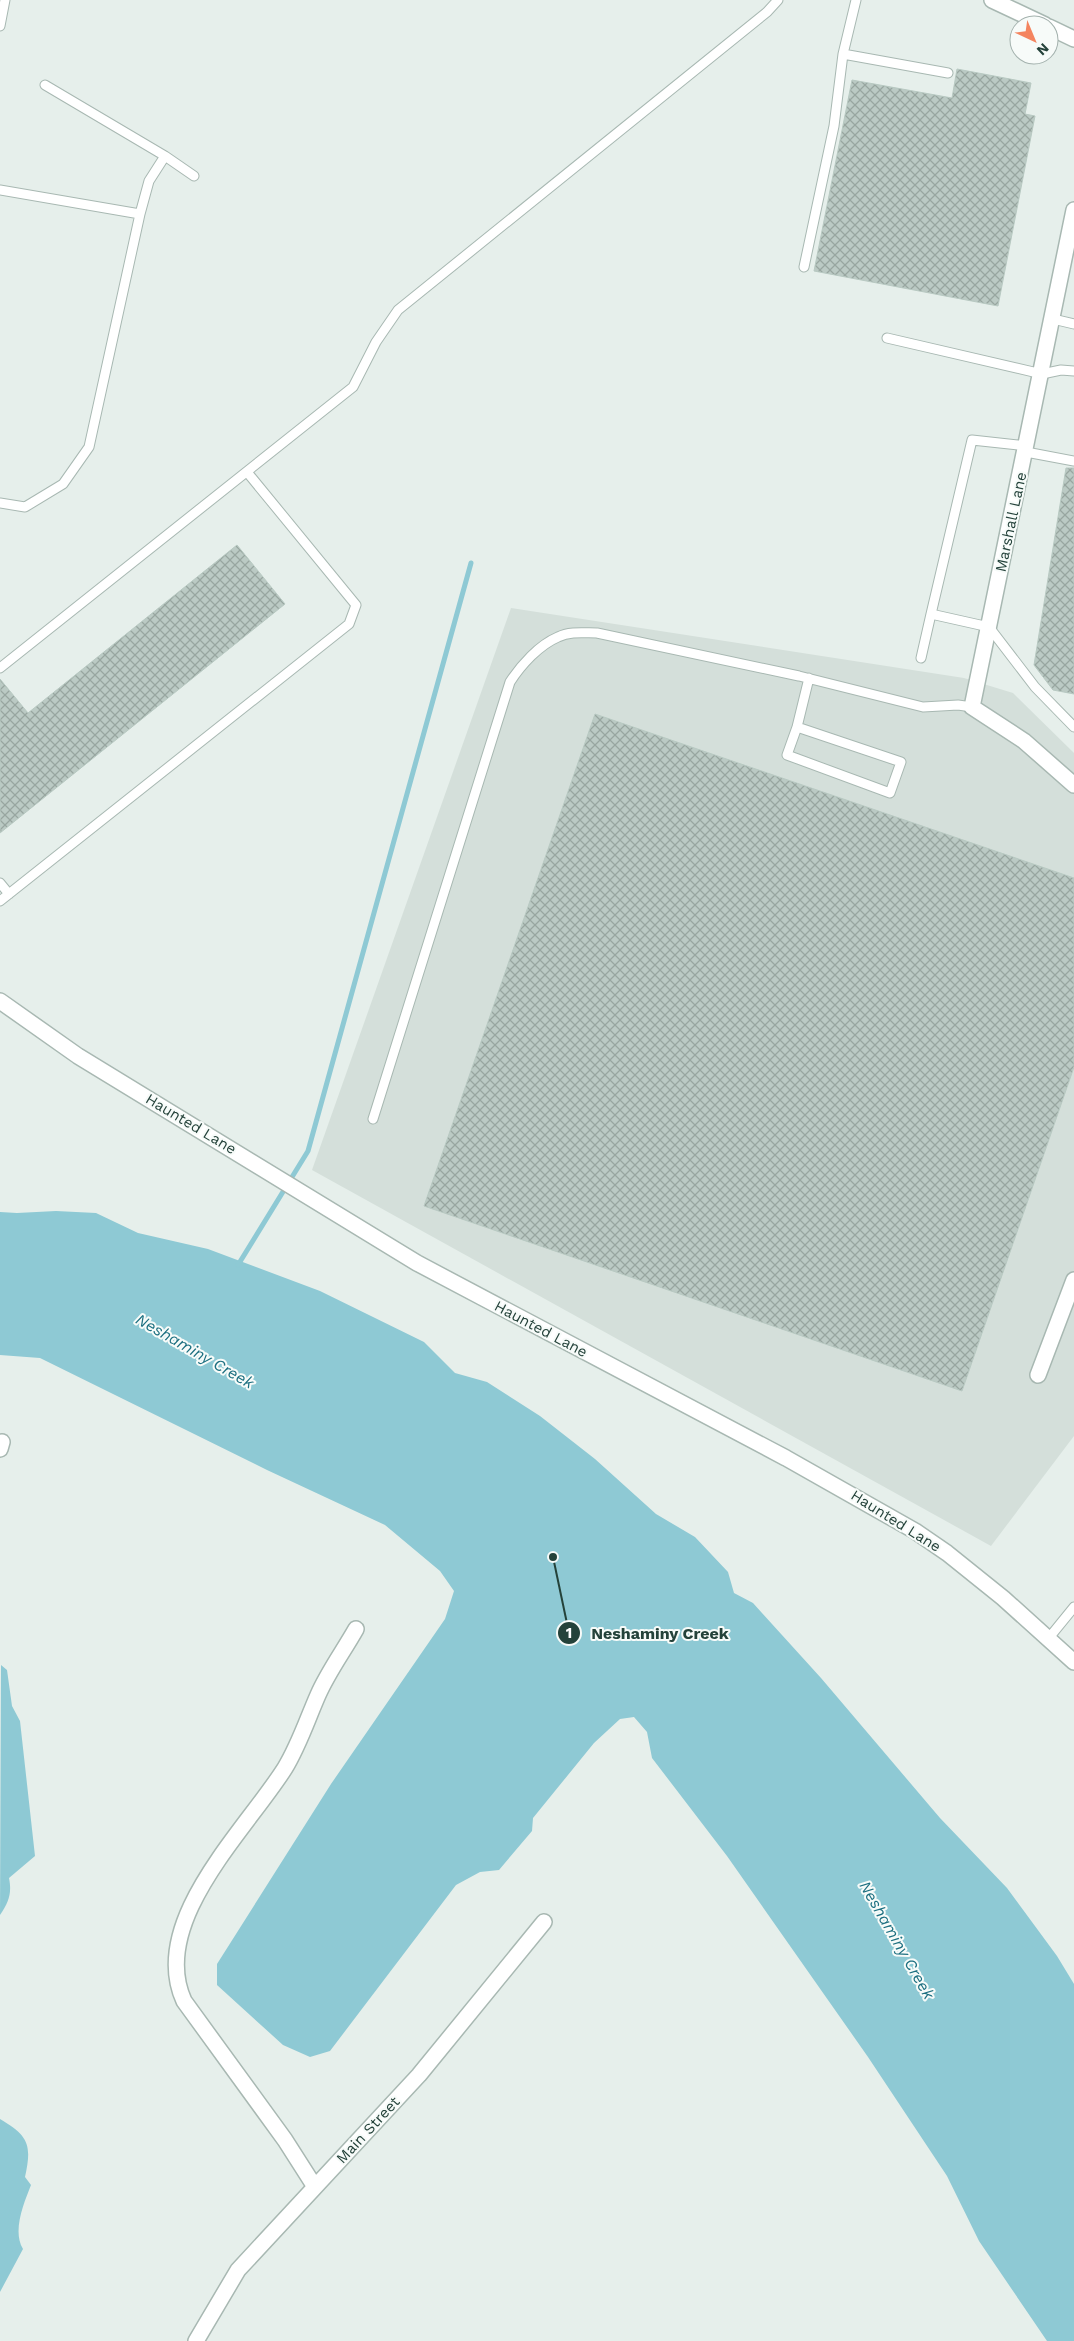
<svg xmlns="http://www.w3.org/2000/svg" width="1074" height="2341" font-family="'Work Sans',sans-serif">
<style>
.built{fill:#d4dfda}
.water{fill:#8ec9d4}
.lines{fill:none;stroke-linecap:round;stroke-linejoin:round}
.stream{stroke:#8ec9d4;stroke-width:5}
.building{fill:url(#building-cross-hatch);stroke:#b8c9c2}
.service-casing{stroke:#a8b8b2;stroke-width:11}
.minor-casing{stroke:#a8b8b2;stroke-width:18}
.tertiary-casing{stroke:#a8b8b2;stroke-width:18}
.service{stroke:#fff;stroke-width:9}
.minor{stroke:#fff;stroke-width:15}
.tertiary{stroke:#fff;stroke-width:15}
.labels{text-anchor:middle;dominant-baseline:central;stroke-width:4;stroke-linejoin:round;paint-order:stroke}
.street-label{font-size:15px;fill:#24423a;stroke:#f7fbf9}
.water-label{font-size:16px;font-style:italic;fill:#1c6f80;stroke:#f7fbf9}
.leader{fill:none;stroke:#24423a;stroke-width:2}
.callout-dot{fill:#24423a;stroke:#f7fbf9;stroke-width:2}
.mark-label{font-size:15px;text-anchor:middle;font-weight:bold;fill:#fff}
.callout-label{font-size:16px;text-anchor:middle;font-weight:bold;fill:#24423a;stroke:#f7fbf9;stroke-width:4;stroke-linejoin:round;paint-order:stroke}
</style>
<defs>
<pattern id="building-cross-hatch" width="8" height="8" patternUnits="userSpaceOnUse" patternTransform="scale(1.25)"><rect width="8" height="8" fill="#bbcac4"/><path d="M0 0l8 8M0 8l8-8" fill="none" stroke="#98a6a0"/></pattern>
</defs>
<rect width="100%" height="100%" fill="#e6efeb"/>
<!-- built -->
<path class="built" d="M 511,608 L 964,678 L 1013,693 L 1074,753 L 1074,1436 L 991,1546 L 312,1170 Z"/>
<!-- water -->
<path class="water" d="M 56,1211 L 96,1213 L 138,1233 L 208,1249 L 320,1291 L 424,1342 L 455,1373 L 487,1382 L 540,1416 L 595,1459 L 656,1514 L 695,1537 L 728,1572 L 734,1593 L 753,1603 L 821,1678 L 940,1818 L 1007,1888 L 1057,1956 L 1074,1984 L 1074,2341 L 1047,2341 L 979,2241 L 947,2176 L 868,2057 L 727,1856 L 652,1758 L 647,1732 L 634,1717 L 620,1719 L 594,1743 L 533,1818 L 532,1831 L 499,1870 L 480,1872 L 456,1885 L 330,2051 L 310,2057 L 283,2045 L 217,1985 L 217,1964 L 331,1784 L 445,1619 L 454,1591 L 440,1571 L 385,1525 L 267,1470 L 40,1358 L 0,1355 L 0,1212 L 17,1213 Z
M 1,1665 L 7,1670 L 12,1706 L 20,1721 L 35,1856 L 9,1878 C 12,1893 9,1902 0,1915 Z
M 0,2119 C 29,2136 32,2145 25,2177 L 31,2185 C 24,2203 12,2231 23,2249 L 0,2292 Z"/>
<g class="lines">
<!-- stream -->
<path class="stream" d="M 238,1265 L 308,1151 L 471,563"/>
</g>
<!-- building -->
<path class="building" d="M 957,69 L 1031,83 L 1025,114 L 1035,116 L 998,306 L 814,271 L 852,80 L 952,98 Z
M 1066,468 L 1074,468 L 1074,694 L 1053,690 L 1034,665 Z
M 237,545 L 285,604 L 0,833 L 0,679 L 28,713 Z
M 595,714 L 1074,878 L 1074,1067 L 962,1391 L 424,1206 Z"/>
<g class="lines">
<!-- service casing -->
<g class="service-casing">
<path id="service" d="M 856,0 L 843,54 L 948,73
M 0,26 L 5,0
M 45,85 L 165,156
M 0,190 L 140,214 L 89,447 L 63,484 L 25,507 L 0,503
M 140,214 L 149,181 L 165,156 L 194,176
M 804,267 L 834,126 L 843,54
M 1053,319 L 1074,324
M 887,338 L 1042,374 L 1061,370 L 1074,371
M 1026,452 L 1074,461
M 931,614 L 972,440 L 1027,446
M 921,658 L 931,614 L 989,627 L 1035,687 L 1074,727
M 0,668 L 353,387 L 376,342 L 398,310 L 767,12 L 778,0
M 797,727 L 787,755 L 890,793 L 901,762 L 797,727 L 809,678
M 0,883 L 9,894
M 0,901 L 349,624 L 356,605 L 247,472
M 373,1119 L 510,682 C 521,665 539,645 558,637 C 570,631 584,633 597,633 L 799,676 L 923,707 L 958,705 L 972,707
M 1048,1639 L 1074,1607"/>
</g>
<!-- minor casing -->
<g class="minor-casing">
<path id="minor" d="M 992,0 L 1045,25
M 1049,27 L 1074,39
M 1074,210 L 972,707 L 1024,741 L 1074,785
M 1038,1375 L 1074,1280
M 0,1449 L 2,1442
M 315,2187 L 285,2140 L 184,2001 C 148,1922 246,1830 285,1768 C 299,1745 307,1720 318,1695 C 328,1672 343,1652 356,1629
M 196,2341 L 238,2270 L 419,2075 L 544,1922"/>
</g>
<!-- tertiary casing -->
<g class="tertiary-casing">
<path id="tertiary" d="M 0,1001 L 78,1056 L 417,1263 L 786,1458 L 915,1531 L 947,1553 L 1003,1598 L 1074,1662"/>
</g>
<!-- service -->
<use href="#service" class="service"/>
<!-- minor -->
<use href="#minor" class="minor"/>
<!-- tertiary -->
<use href="#tertiary" class="tertiary"/>
</g>
<g class="labels">
<!-- street labels -->
<g class="street-label">
<text transform="translate(1011 522) rotate(-78)">Marshall Lane</text>
<text transform="translate(191 1124) rotate(31)">Haunted Lane</text>
<text transform="translate(541 1329) rotate(28)">Haunted Lane</text>
<text transform="translate(896 1521) rotate(32)">Haunted Lane</text>
<text transform="translate(368 2130) rotate(-47)">Main Street</text>
</g>
<!-- water labels -->
<g class="water-label">
<text transform="translate(195 1351) rotate(30)">Neshaminy Creek</text>
<text transform="translate(897 1940) rotate(60)">Neshaminy Creek</text>
</g>
</g>
<!-- callouts -->
<path class="leader" d="M553 1557L569 1633"/>
<g class="callout-dot">
<circle cx="553" cy="1557" r="5"/>
<circle cx="569" cy="1633" r="12"/>
</g>
<g class="mark-label">
<text x="569" y="1638">1</text>
</g>
<g class="callout-label">
<text x="660" y="1639">Neshaminy Creek</text>
</g>
<!-- north arrow -->
<g transform="translate(1034 40) rotate(136)"><circle r="24" fill="#f7fbf9" stroke="#a3b1ad"/>
<path d="M0-4L9 19L0 12L-9 19Z" fill="#f4845f"/>
<text y="-8" font-size="14" font-weight="bold" text-anchor="middle" fill="#24423a">N</text>
</g>
</svg>
